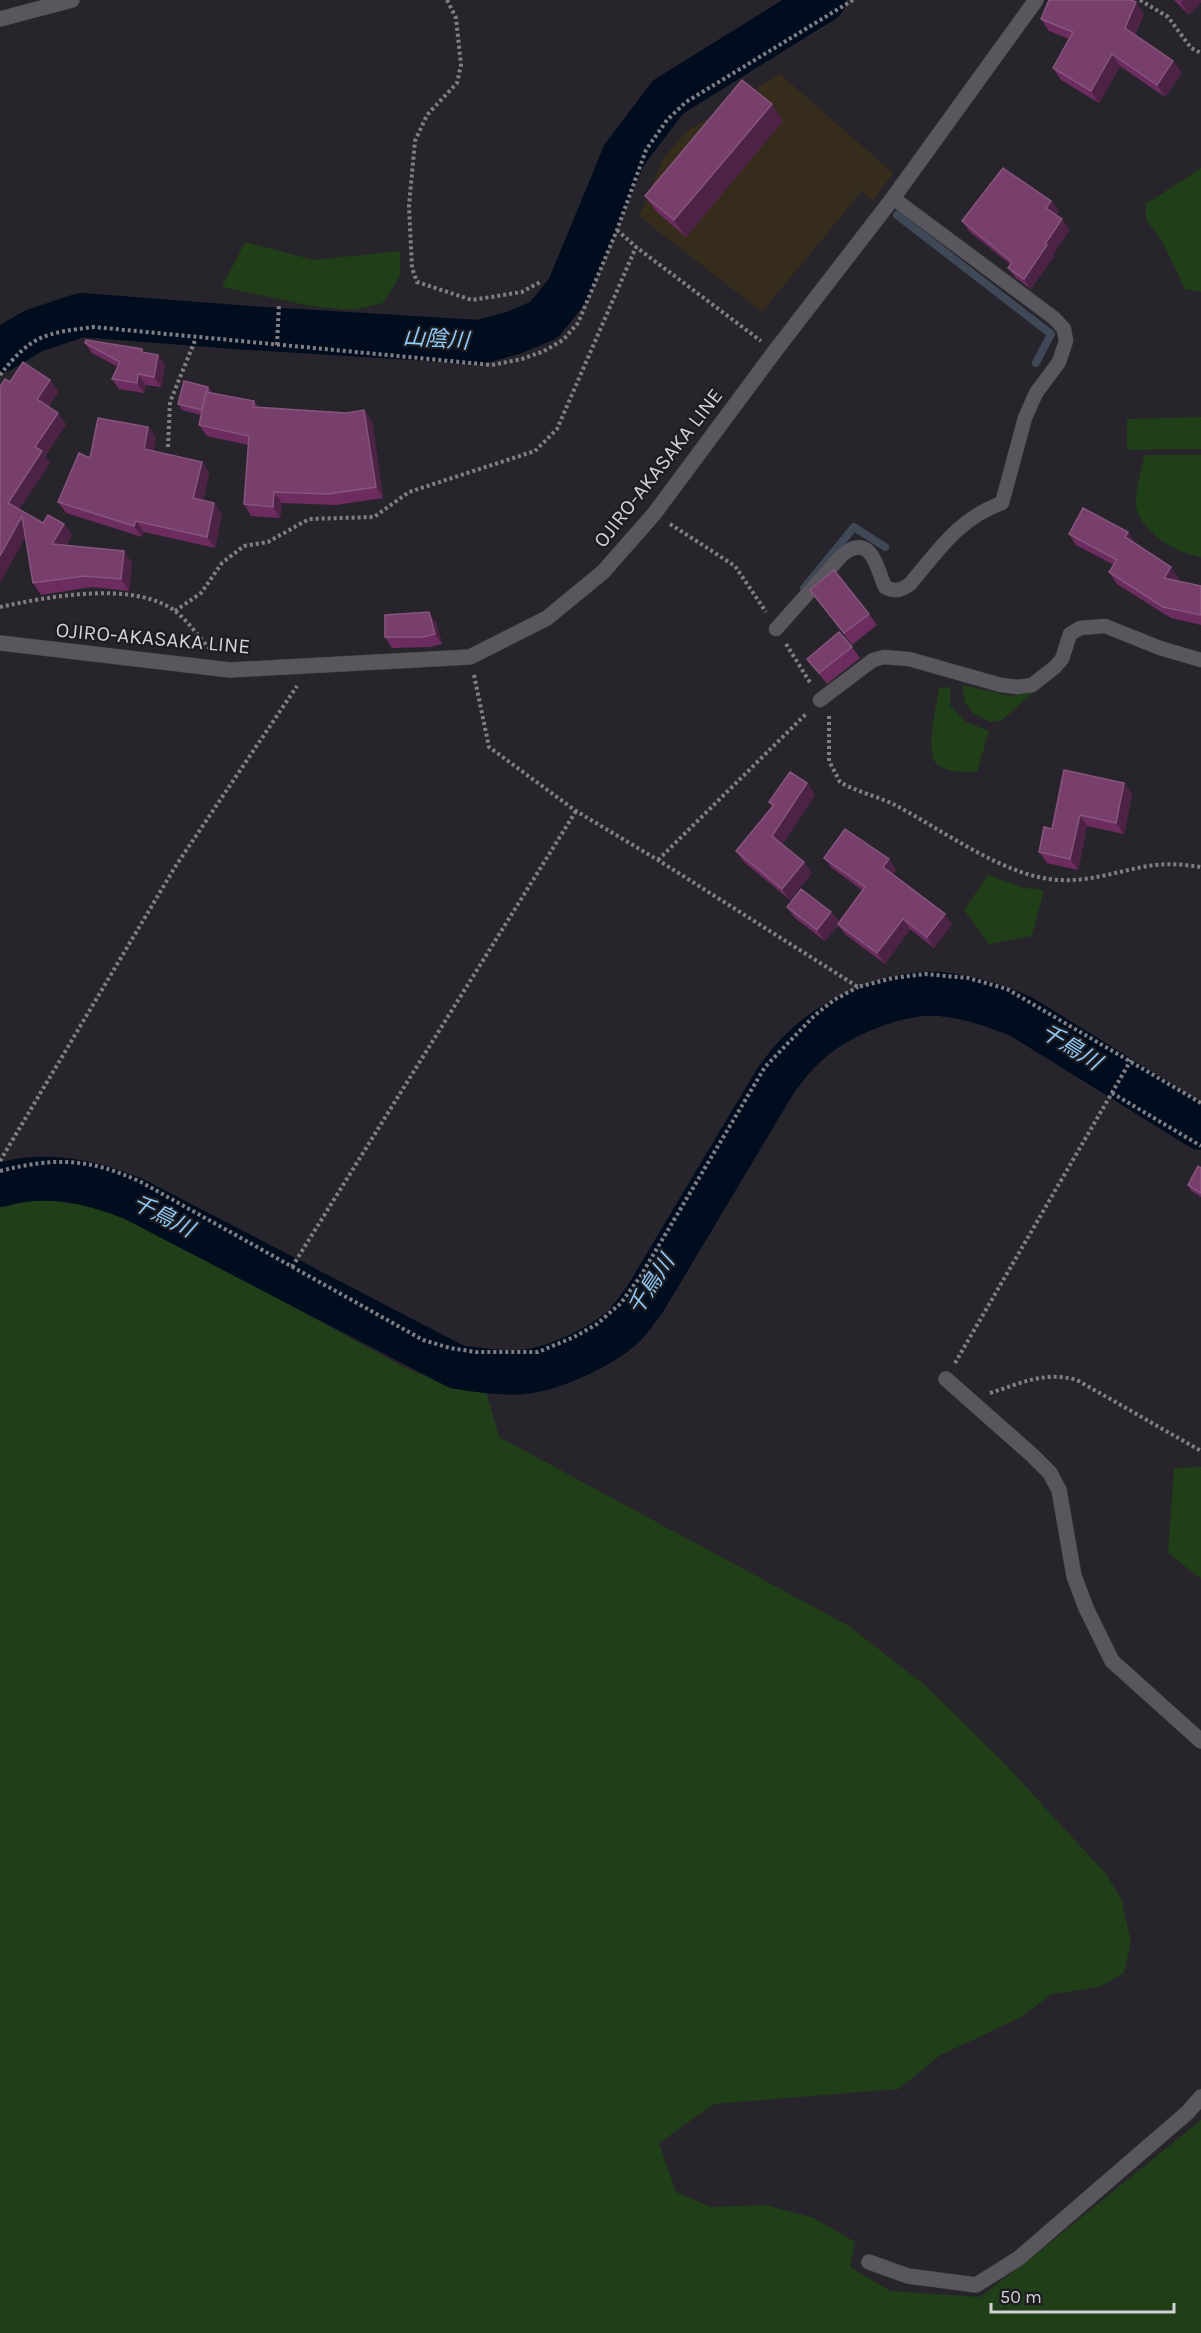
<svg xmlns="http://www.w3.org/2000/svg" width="1201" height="2333" font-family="Karla,'Noto Sans JP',sans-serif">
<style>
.industrial{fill:#362c1c}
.green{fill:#203e17}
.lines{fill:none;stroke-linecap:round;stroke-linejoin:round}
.stream{stroke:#3f4856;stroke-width:8}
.river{stroke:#000d1f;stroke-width:44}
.service-casing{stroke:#424245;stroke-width:15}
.minor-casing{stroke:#424245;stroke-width:16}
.secondary-casing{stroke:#424245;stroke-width:16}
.path{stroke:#808084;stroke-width:4;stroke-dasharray:3 3;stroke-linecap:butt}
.service{stroke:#59575d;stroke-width:14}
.minor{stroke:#59575d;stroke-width:15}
.secondary{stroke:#59575d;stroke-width:15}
.wall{fill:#6d2c60}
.shaded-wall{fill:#4c2245}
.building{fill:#783e6c;stroke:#86557d;stroke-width:1.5}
.labels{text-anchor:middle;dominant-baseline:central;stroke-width:4.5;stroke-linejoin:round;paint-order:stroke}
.street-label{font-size:21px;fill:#d2d2d5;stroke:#1d1c21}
.water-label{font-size:22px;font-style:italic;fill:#90caf9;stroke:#1d1c21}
</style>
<rect width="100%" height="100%" fill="#27252b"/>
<!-- industrial -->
<path class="industrial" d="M 780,74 L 893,173 L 873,201 L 862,191 L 762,312 L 639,216 L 664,157 L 687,131 Z"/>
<!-- green -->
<path class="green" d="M 1201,168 L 1201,292 L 1185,289 L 1161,239 L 1146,220 L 1146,204 Z
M 245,242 L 314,260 L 400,251 L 400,276 L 383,303 L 353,310 L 311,306 L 222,287 Z
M 1201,417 L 1201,449 L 1127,450 L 1127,419 Z
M 1144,455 L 1201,455 L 1201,557 C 1176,553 1142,533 1136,507 C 1134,495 1142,468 1144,455 Z
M 962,685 L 1011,696 L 1035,691 L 1002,720 L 991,722 L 974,714 L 965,703 Z
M 950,687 L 950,705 L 966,722 L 989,731 L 977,772 C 964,772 951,773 939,766 C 923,756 937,705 939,688 Z
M 988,875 L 1024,888 L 1044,890 L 1032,936 L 989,944 L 964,910 Z
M 50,1196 L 84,1200 L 115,1209 L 407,1369 L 449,1385 L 486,1391 L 499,1437 L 849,1626 L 926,1686 L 1004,1763 L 1106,1874 L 1121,1898 L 1131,1941 L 1124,1973 L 1100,1987 L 1052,1994 L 1021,2017 L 939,2056 L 899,2089 L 714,2104 L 659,2143 L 676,2192 L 710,2207 L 766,2205 L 814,2218 L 855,2242 L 850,2267 L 890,2291 L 980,2297 L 1030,2259 L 1201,2120 L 1201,2333 L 0,2333 L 0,1203 L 5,1201 Z
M 1201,1467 L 1201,1579 L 1168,1553 L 1174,1468 Z"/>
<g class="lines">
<!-- stream -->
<path class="stream" d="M 897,215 L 1051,334 L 1036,363
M 804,588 L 854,527 L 885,547"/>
<!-- river -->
<path class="river" d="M 0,351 L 33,331 L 81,315 L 249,328 L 479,342 L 513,333 L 544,320 L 568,290 L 624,155 L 668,97 L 824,0
M 0,1185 C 47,1172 90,1181 134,1199 L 457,1367 C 479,1370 501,1374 522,1372 C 552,1370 601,1347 623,1327 C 631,1319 637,1309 644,1301 L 776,1080 C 783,1071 790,1061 799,1052 C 832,1017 900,988 948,995 C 974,998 998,1007 1022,1017 L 1201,1128"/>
<!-- service casing -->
<g class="service-casing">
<path id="service" d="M 776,629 L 842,555 C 871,532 876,566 885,587 C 895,592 900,591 910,584 C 939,550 958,519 1002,503 L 1025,418 L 1036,393 L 1059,362 L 1066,341 L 1064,329 L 1054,318 L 893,198
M 820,700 L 873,660 L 884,657 L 909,659 L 1001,685 L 1017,687 L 1032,685 L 1055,667 L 1062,659 L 1070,634 L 1080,628 L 1105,626 L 1160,648 L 1201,660"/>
</g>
<!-- minor casing -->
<g class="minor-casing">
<path id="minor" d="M 0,19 L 72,0
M 946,1379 L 1032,1455 L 1050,1473 L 1059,1490 L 1074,1576 L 1086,1608 L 1112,1661 L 1201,1741
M 869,2262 L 908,2276 L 976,2285 L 1019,2258 L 1188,2112 L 1201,2097"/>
</g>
<!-- secondary casing -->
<g class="secondary-casing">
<path id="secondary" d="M 0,643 L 230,670 L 470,657 L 547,618 L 603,572 L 654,514 L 775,351 L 893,198 L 1036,0"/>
</g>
<!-- path -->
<path class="path" d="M 447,0 L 456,18 L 461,65 L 457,83 L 427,115 L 415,141 L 409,206 L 412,268 L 417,282 L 472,300 L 522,292 L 542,281
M 1140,0 L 1168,17 L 1191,48 L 1201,53
M 617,230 L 636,247 L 761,341
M 277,345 L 279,304
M 0,375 C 31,335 45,333 94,327 L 492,365 L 522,359 L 544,351 L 563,340 L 578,323 L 617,230 L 646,150 L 667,120 L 686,102 L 853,0
M 168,447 L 170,402 L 196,338
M 670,524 L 735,566 L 766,612
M 0,607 C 47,597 133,580 175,611 C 188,621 199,637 209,648
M 175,611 L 201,593 L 222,563 L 244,546 L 268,542 L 309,519 L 374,517 L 409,492 L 535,451 L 557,429 L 636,247
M 786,644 L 811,684
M 474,675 L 489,747 L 576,811 L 658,860 L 858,987 L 893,978 L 925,974 L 968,978 L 1007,989 L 1201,1103
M 829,716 L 829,761 L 840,782 C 857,792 877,796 895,805 C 943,830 1006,878 1060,880 C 1092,882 1124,869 1155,865 C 1171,863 1186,865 1201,867
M 658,860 L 807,713
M 1112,1093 L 1201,1146
M 0,1161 L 175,867 L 297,686
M 0,1171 C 56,1157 89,1158 141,1182 L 423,1340 L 450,1348 L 476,1352 L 538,1352 L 574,1337 L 597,1324 L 621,1303 L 640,1277 L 765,1067 L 815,1015 L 834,1000 L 858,987
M 292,1267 L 576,811
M 955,1363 L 1131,1060
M 990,1393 C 1022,1383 1044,1371 1077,1380 L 1201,1451"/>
<!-- service -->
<use href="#service" class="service"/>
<!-- minor -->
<use href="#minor" class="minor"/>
<!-- secondary -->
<use href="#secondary" class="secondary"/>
</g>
<!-- wall -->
<path class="wall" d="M 1174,0 L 1201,0 L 1201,2 L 1189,15 Z
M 1144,14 L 1135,35 L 1173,61 L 1182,73 L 1165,97 L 1120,66 L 1099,103 L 1061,80 L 1053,68 L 1069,39 L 1049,31 L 1041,19 Z
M 783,121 L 686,237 L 657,212 L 645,196 Z
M 1051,201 L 1059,211 L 1056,215 L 1070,230 L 1053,254 L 1054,256 L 1031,289 L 1016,278 L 1008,268 L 1010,264 L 970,232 L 962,221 Z
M 85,343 L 158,355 L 165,365 L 161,387 L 146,385 L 144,393 L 119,389 L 112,379 L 118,367 L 92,353 Z
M 50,380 L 58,392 L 48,407 L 66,424 L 45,456 L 50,463 L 19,509 L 43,523 L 64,524 L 72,535 L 66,546 L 132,563 L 129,591 L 92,587 L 41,595 L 33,583 L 26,536 L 0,582 L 10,382 Z
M 208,387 L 212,393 L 254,401 L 258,407 L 372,421 L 383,498 L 336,505 L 282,503 L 280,518 L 251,516 L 244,504 L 248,445 L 207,436 L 199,425 L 201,415 L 182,410 L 178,404 Z
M 148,427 L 156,438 L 153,451 L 202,462 L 209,473 L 203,501 L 214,503 L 222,514 L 215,548 L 144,532 L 142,537 L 66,513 L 58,502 L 90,458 Z
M 1069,534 L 1136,543 L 1179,578 L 1177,581 L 1201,586 L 1201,625 L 1171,618 L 1117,584 L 1109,572 L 1114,565 L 1076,545 Z
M 810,590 L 869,614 L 877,625 L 852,645 Z
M 436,622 L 442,644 L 430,647 L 392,648 L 385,637 Z
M 852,647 L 860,658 L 827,684 L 807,659 Z
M 807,783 L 815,795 L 782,844 L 804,862 L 812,873 L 790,900 L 744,862 L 736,851 L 772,806 L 769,802 Z
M 1124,783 L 1132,794 L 1124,834 L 1087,826 L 1078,870 L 1047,863 L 1039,852 L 1052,829 Z
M 824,858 L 896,869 L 893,874 L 952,924 L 934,948 L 910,929 L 885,964 L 845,934 L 838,925 L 825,941 L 795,918 L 787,907 L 831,912 L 839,922 L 862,890 L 832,868 Z
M 1201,1168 L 1201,1197 L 1191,1191 L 1188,1185 Z"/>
<!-- shaded-wall -->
<path class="shaded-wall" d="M 1183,0 L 1201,0 L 1201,2 L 1189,15 L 1181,3 Z
M 1136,2 L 1144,14 L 1133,40 L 1125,28 Z
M 1112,54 L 1120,66 L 1099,103 L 1091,91 Z
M 1173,61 L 1182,73 L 1165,97 L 1157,85 Z
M 772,104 L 783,121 L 686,237 L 674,220 Z
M 1051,201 L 1059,211 L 1053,219 L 1046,208 Z
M 1062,219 L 1070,230 L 1053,254 L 1054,256 L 1031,289 L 1024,279 Z
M 158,355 L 165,365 L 161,387 L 154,377 Z
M 138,374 L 146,385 L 144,393 L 137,383 Z
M 50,380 L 58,392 L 45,411 L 37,399 Z
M 364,410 L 372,421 L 383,498 L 376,487 Z
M 58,413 L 66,424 L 45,456 L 50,463 L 16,514 L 8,503 L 35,447 Z
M 148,427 L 156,438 L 152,460 L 144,449 Z
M 202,462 L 209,473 L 201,510 L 193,498 Z
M 274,492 L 282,503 L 280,518 L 273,507 Z
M 214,503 L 222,514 L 215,548 L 207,537 Z
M 22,516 L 31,527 L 0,582 L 0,556 Z
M 136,521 L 144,532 L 142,537 L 134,526 Z
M 64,524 L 72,535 L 61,556 L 52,544 Z
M 1128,532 L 1136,543 L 1125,537 Z
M 124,551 L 132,563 L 129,591 L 121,579 Z
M 1171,567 L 1179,578 L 1171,589 L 1164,578 Z
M 429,612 L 436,622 L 442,644 L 435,634 Z
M 807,783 L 815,795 L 780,847 L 772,836 Z
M 1124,783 L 1132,794 L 1124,834 L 1116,823 Z
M 1080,815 L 1087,826 L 1078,870 L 1070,859 Z
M 889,859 L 896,869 L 891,878 L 883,867 Z
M 804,862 L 812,873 L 790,900 L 782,889 Z
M 831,912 L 839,923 L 825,941 L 817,930 Z
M 945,914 L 952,924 L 934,948 L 927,937 Z
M 903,919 L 910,929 L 885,964 L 877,953 Z"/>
<!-- building -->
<path class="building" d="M 1049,0 L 1131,0 L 1136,2 L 1125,28 L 1173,61 L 1157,85 L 1112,54 L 1091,91 L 1053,68 L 1073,32 L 1041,19 Z
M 742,80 L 772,104 L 674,220 L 645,196 Z
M 1003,168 L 1051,201 L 1046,208 L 1062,219 L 1045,244 L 1047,245 L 1024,279 L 1008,268 L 1012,262 L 962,221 Z
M 86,340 L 142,349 L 142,352 L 158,355 L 154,377 L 138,374 L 137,383 L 112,379 L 120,362 L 85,343 Z
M 23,362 L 50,380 L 37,399 L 58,413 L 35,447 L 42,451 L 8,503 L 43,523 L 48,515 L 64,524 L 52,544 L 124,551 L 121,579 L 84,576 L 33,583 L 22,516 L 0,556 L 0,387 L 5,379 L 10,382 Z
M 184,381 L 208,387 L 207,392 L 206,392 L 202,410 L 178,404 Z
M 206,392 L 254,401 L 253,407 L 346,413 L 364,410 L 376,487 L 328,494 L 274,492 L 273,507 L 244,504 L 249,436 L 199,425 Z
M 98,418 L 148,427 L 144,449 L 202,462 L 193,498 L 214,503 L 207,537 L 136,521 L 134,526 L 58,502 L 79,453 L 90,458 Z
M 1083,508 L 1128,532 L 1125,537 L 1171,567 L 1164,578 L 1201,586 L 1201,615 L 1163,607 L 1109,572 L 1117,560 L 1069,534 Z
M 834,570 L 869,614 L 844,633 L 810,590 Z
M 429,612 L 435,634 L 423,637 L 385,637 L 385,615 Z
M 839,632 L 852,647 L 819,673 L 807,659 Z
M 1064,770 L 1124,783 L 1116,823 L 1080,815 L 1070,859 L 1039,852 L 1044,827 L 1052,829 Z
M 790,772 L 807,783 L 772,836 L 804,862 L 782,889 L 736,851 L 774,805 L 769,802 Z
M 845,829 L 889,859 L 883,867 L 945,914 L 927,937 L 903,919 L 877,953 L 838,924 L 865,887 L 824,858 Z
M 801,889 L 831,912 L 817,930 L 787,907 Z
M 1198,1166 L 1201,1168 L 1201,1193 L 1188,1185 Z"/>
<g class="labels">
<!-- street labels -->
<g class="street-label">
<text transform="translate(658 468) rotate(-52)">OJIRO-AKASAKA LINE</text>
<text transform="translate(153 638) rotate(5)">OJIRO-AKASAKA LINE</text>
</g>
<!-- water labels -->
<g class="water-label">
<text transform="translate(436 339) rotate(4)">山陰川</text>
<text transform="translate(1071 1047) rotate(32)">千鳥川</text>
<text transform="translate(163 1216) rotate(27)">千鳥川</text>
<text transform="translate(651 1285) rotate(-57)">千鳥川</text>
</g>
</g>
<!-- scale -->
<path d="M991 2303v9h183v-9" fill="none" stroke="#d2d2d5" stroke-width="3"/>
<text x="1000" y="2303" font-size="18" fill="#d2d2d5" stroke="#1d1c21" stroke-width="4.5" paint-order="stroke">50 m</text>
</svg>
